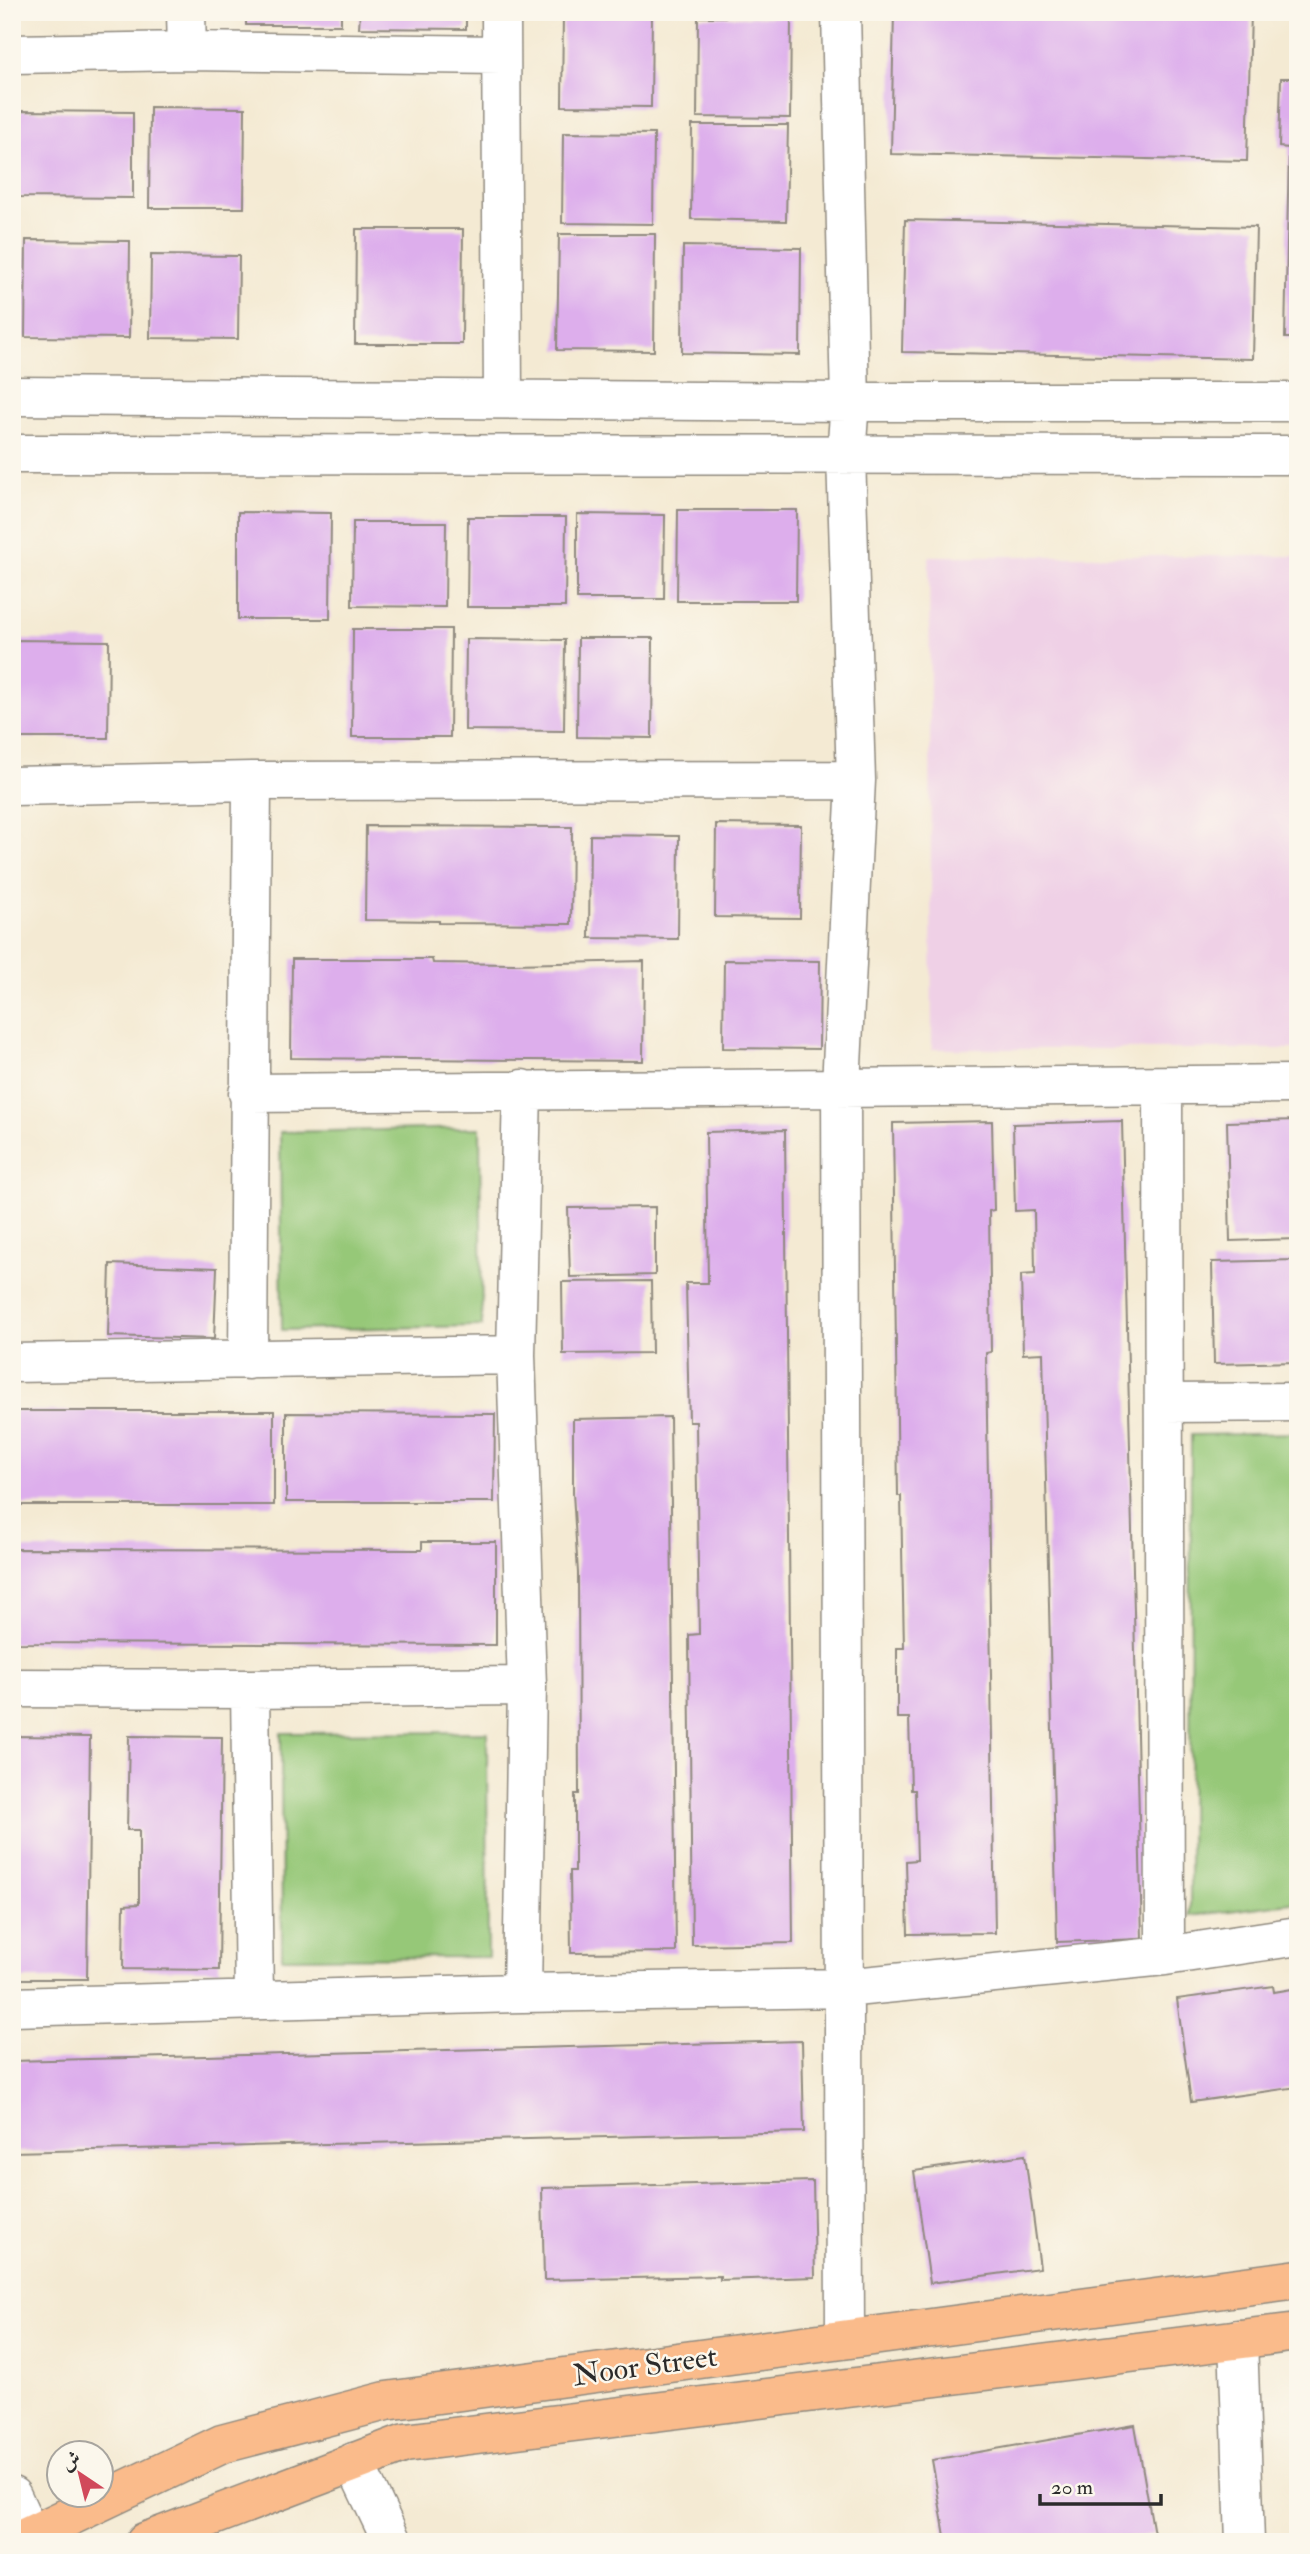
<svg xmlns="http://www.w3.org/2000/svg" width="1310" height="2554" font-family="'IM FELL Double Pica',Amiri,serif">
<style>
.built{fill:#efd0e6}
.green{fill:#96c878;stroke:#607a52;stroke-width:2}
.building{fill:#ddaeec}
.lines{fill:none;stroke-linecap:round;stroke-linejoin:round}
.minor-casing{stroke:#908a7f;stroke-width:41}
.major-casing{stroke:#908a7f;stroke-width:41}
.minor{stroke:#fff;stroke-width:38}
.major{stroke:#fabb8b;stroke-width:38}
.labels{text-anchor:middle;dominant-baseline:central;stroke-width:5;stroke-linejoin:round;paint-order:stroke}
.street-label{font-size:30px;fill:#2b2b2b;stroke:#fbf7ec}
</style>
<rect width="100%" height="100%" fill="#fbf7ec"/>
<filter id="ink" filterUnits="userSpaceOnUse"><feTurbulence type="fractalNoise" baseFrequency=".0143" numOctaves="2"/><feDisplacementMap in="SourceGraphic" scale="14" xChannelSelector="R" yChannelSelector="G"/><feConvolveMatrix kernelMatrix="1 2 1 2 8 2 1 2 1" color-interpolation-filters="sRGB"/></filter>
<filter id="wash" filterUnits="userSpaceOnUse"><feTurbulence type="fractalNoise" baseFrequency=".00686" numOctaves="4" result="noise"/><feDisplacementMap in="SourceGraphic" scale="28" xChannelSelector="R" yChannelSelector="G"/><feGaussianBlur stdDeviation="1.57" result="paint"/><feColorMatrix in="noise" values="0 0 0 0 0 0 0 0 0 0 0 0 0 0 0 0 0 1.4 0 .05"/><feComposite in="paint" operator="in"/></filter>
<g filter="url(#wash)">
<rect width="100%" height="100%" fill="#f4ead3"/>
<!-- built -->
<path class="built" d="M 929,556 L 1296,556 L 1298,1049 L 932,1049 Z"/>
<!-- green -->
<path class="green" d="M 480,1128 L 482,1326 L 282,1330 L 280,1132 Z
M 1298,1433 L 1298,1902 L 1190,1916 L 1191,1435 Z
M 487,1732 L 488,1957 L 282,1958 L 281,1733 Z"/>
<g id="blocks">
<!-- building -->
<path class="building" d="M 246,12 L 341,12 L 341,25 L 246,25 Z
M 360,12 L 466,12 L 466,29 L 359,28 Z
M 563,12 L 652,12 L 651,107 L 562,106 Z
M 894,12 L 1251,12 L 1247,161 L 891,154 Z
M 698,17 L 791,17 L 790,118 L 697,117 Z
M 1281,78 L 1298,78 L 1298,338 L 1285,338 L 1289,148 L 1279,147 Z
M 150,107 L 245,108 L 244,208 L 149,208 Z
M 18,111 L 133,112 L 133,198 L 17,197 Z
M 692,125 L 788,125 L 786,221 L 691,219 Z
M 563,133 L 654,134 L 653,224 L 562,223 Z
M 905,220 L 1256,227 L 1253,359 L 902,352 Z
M 356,229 L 463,229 L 462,344 L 355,344 Z
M 559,234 L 655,234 L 654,351 L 557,350 Z
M 26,240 L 130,241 L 129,338 L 25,337 Z
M 683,246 L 801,248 L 800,355 L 682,353 Z
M 151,255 L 239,256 L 238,339 L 150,338 Z
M 678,510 L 797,510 L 796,601 L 677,601 Z
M 238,512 L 331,513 L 330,619 L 238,619 Z
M 577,514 L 665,515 L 664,599 L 577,599 Z
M 468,517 L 566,517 L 565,607 L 467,607 Z
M 353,522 L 446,522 L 445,607 L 352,606 Z
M 353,629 L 451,629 L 450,737 L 352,737 Z
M 578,638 L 653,638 L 652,738 L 577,737 Z
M 466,639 L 565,640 L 564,731 L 465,730 Z
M 12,640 L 109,641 L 108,738 L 12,738 Z
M 716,824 L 801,825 L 800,918 L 715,917 Z
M 366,826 L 572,827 L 571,924 L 439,923 L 439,921 L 365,920 Z
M 590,835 L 679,836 L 678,939 L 589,938 Z
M 292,959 L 432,959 L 433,963 L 514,964 L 644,961 L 643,1061 L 291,1058 Z
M 724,960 L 820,961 L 819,1049 L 723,1048 Z
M 1298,1120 L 1298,1239 L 1230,1241 L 1227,1122 Z
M 992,1121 L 994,1210 L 989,1211 L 991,1352 L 986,1353 L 995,1933 L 908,1934 L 906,1861 L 917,1860 L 915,1790 L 911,1790 L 909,1718 L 897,1718 L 897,1648 L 904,1648 L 901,1496 L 898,1496 L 893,1123 Z
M 1122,1121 L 1142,1939 L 1057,1942 L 1043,1353 L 1023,1354 L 1021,1275 L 1035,1274 L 1034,1210 L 1015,1211 L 1013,1124 Z
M 785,1130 L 793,1943 L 692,1945 L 689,1635 L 699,1634 L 698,1568 L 696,1422 L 689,1422 L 686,1283 L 708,1283 L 706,1132 Z
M 655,1207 L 655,1275 L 570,1277 L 568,1208 Z
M 1296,1260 L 1298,1362 L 1214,1364 L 1212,1262 Z
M 110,1264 L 217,1268 L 214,1339 L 108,1336 Z
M 651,1281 L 652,1353 L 563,1354 L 562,1282 Z
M 12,1411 L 274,1411 L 274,1505 L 12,1505 Z
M 286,1413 L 495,1414 L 494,1502 L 286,1502 Z
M 670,1417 L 676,1952 L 571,1953 L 570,1871 L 575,1871 L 575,1794 L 579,1794 L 578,1573 L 573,1493 L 573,1419 Z
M 422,1542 L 496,1542 L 496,1645 L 12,1643 L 12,1549 L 422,1550 Z
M 12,1736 L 90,1737 L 87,1979 L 12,1979 Z
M 129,1736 L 222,1737 L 219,1970 L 123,1969 L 124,1905 L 139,1904 L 139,1830 L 127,1830 Z
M 1273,1986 L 1274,1992 L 1298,1988 L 1298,2087 L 1191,2102 L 1177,1999 Z
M 802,2041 L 804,2132 L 12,2152 L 12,2061 Z
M 1025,2155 L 1040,2268 L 930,2283 L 914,2171 Z
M 813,2181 L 815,2277 L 720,2280 L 720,2276 L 544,2280 L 542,2188 Z
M 1135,2425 L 1154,2534 L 1110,2542 L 946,2542 L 932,2460 Z"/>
</g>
</g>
<g filter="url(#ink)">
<use href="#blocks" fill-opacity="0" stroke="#908a7f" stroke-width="2"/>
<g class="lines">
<!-- minor casing -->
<g class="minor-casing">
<path id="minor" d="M 186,12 L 187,51
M 501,12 L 503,399
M 841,12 L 850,402 L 846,455 L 856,780 L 841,1086 L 845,2339
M 12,54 L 187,51 L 501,55
M 12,396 L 850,402 L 1298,402
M 12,454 L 1298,455
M 12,786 L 252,781 L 856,780
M 1163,1087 L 1165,1956
M 248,1093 L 1298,1084
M 248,1360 L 252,781
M 12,1363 L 516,1355
M 1164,1403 L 1298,1402
M 12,1688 L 250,1689 L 527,1686
M 250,1689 L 254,2000
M 522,1993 L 527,1686 L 516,1355 L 522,1089
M 12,2007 L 522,1993 L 844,1988 L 1165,1956 L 1298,1936
M 1238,2339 L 1245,2542
M 354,2462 L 392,2542
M 12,2496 L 33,2542"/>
</g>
<!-- major casing -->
<g class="major-casing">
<path id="major" d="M 16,2542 L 222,2444 L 386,2401 L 1298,2279
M 145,2542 L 405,2443 L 1298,2332"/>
</g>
<!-- minor -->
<use href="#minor" class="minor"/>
<!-- major -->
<use href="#major" class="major"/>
</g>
</g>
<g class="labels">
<!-- street labels -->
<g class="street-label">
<text transform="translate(645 2366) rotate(-8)">Noor Street</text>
</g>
</g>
<!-- margin -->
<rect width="1310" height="2554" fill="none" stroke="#fbf7ec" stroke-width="42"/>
<!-- north arrow -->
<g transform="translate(80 2474) rotate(325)"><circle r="33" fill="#fbf7ec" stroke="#a8a59f" stroke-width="2"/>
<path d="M0-5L12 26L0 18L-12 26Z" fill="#d1495b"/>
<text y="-10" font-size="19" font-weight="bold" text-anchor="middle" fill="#2b2b2b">ش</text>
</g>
<!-- scale -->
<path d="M1040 2494v10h121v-10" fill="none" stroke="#2b2b2b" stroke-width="3.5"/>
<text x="1051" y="2494" font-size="21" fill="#2b2b2b" stroke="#fbf7ec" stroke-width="5" paint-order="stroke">20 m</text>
</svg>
